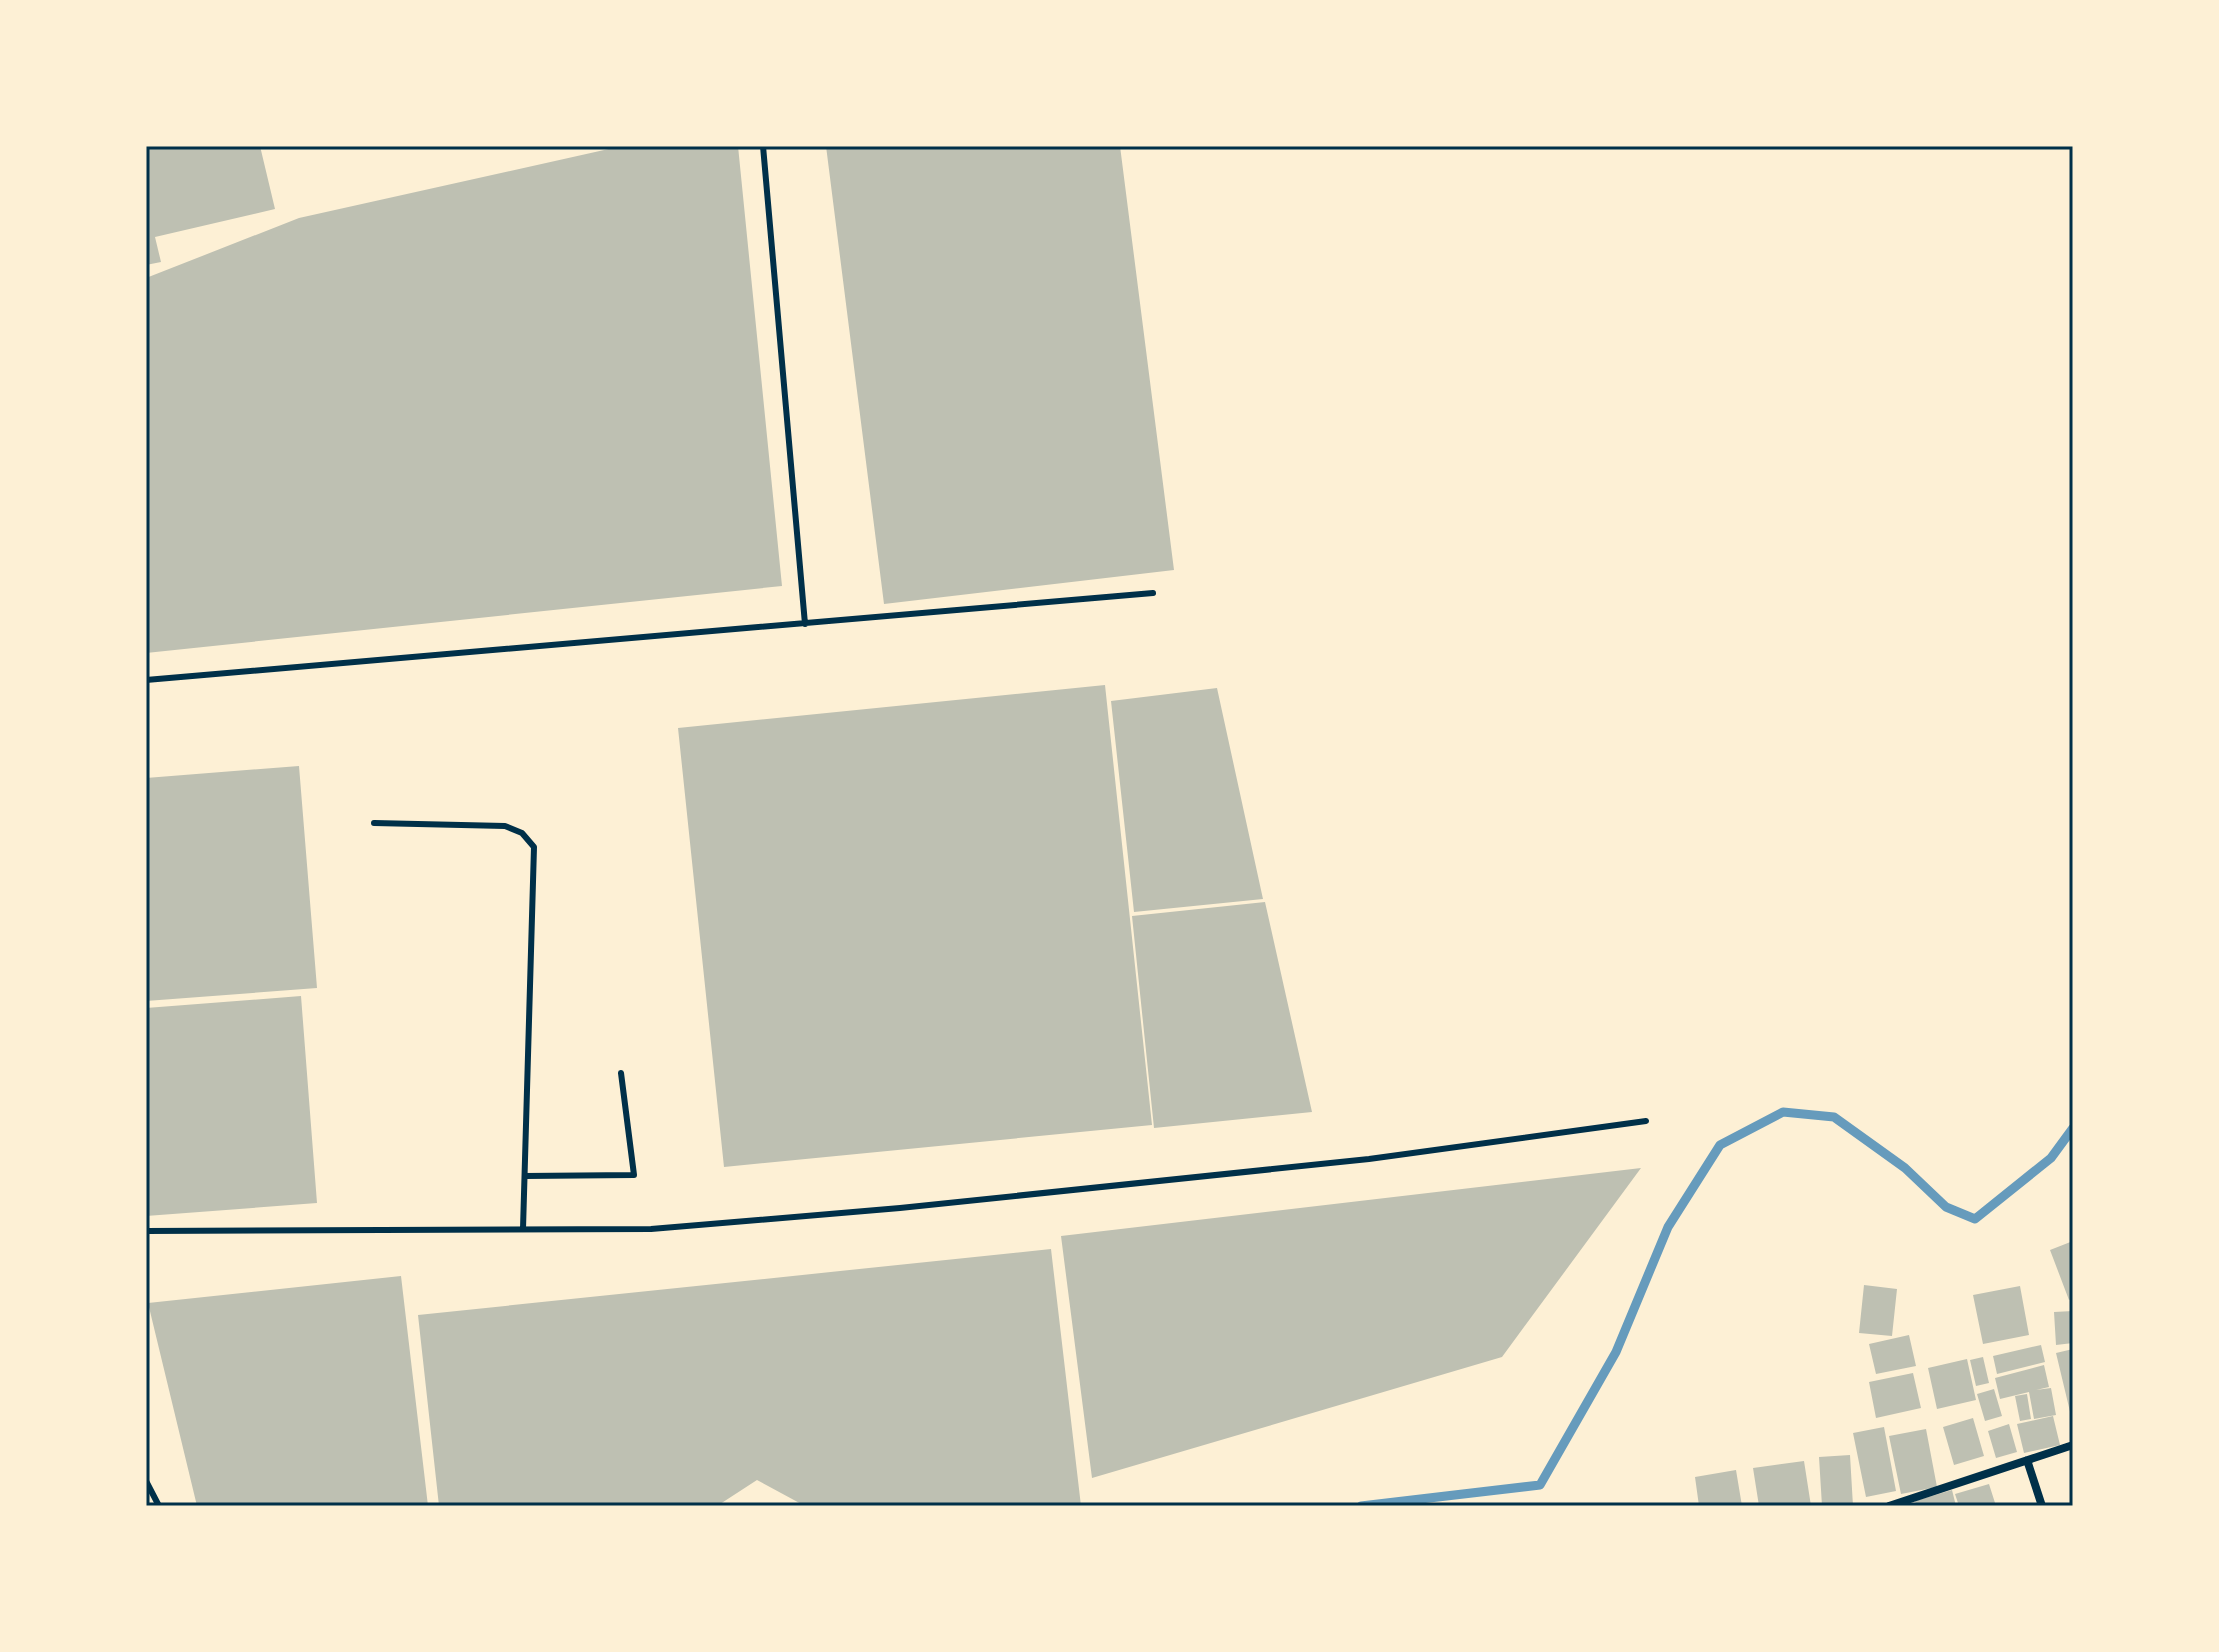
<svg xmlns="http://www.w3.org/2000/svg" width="2219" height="1652" font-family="'Nunito Sans',sans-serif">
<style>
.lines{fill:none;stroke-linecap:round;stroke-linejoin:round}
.stream{stroke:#669bbc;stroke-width:9}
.building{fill:#bec0b2}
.service{stroke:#003049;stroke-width:6}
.minor{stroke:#003049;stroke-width:8}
.neatline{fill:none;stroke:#003049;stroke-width:3}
</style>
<rect width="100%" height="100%" fill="#fdf0d5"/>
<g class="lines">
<!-- stream -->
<path class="stream" d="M 1361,1506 L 1540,1485 L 1616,1352 L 1668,1227 L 1720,1145 L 1783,1112 L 1834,1117 L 1905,1168 L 1946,1207 L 1975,1219 L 2051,1158 L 2073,1128"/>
</g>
<!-- building -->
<path class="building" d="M 146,146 L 260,146 L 275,209 L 155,237 L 161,262 L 146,265 Z
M 622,146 L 738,146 L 782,586 L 146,653 L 146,278 L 299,218 Z
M 826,146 L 1120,146 L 1174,570 L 884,604 Z
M 1105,685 L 1152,1125 L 724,1167 L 678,728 Z
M 1217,688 L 1263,899 L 1134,912 L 1111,701 Z
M 299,766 L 317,988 L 146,1001 L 146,778 Z
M 1265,902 L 1312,1112 L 1154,1128 L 1132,916 Z
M 301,996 L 317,1203 L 146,1216 L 146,1008 Z
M 1641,1168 L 1502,1357 L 1092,1478 L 1061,1236 Z
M 2073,1241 L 2073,1298 L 2069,1300 L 2050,1250 Z
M 1051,1249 L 1081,1506 L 805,1506 L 757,1480 L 717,1506 L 439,1506 L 418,1315 Z
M 401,1276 L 428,1506 L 197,1506 L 148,1303 Z
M 1864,1285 L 1897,1289 L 1892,1336 L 1859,1333 Z
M 2020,1286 L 2029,1335 L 1983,1344 L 1973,1295 Z
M 2073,1311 L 2073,1343 L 2056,1345 L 2054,1312 Z
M 1909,1335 L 1916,1366 L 1876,1374 L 1869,1344 Z
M 2041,1345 L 2045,1362 L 1997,1374 L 1993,1356 Z
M 2073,1349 L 2073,1420 L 2072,1420 L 2056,1353 Z
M 1983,1357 L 1989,1383 L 1976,1386 L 1970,1360 Z
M 1967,1359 L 1976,1400 L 1937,1409 L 1928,1368 Z
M 2044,1365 L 2049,1387 L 2036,1390 L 2051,1388 L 2056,1415 L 2034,1419 L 2029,1392 L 2000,1399 L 1995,1378 Z
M 1913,1373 L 1921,1408 L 1876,1418 L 1869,1382 Z
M 1994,1389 L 2002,1416 L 1985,1421 L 1977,1394 Z
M 2027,1394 L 2031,1419 L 2020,1421 L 2015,1396 Z
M 2053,1416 L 2060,1445 L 2024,1453 L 2017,1424 Z
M 1973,1418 L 1984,1456 L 1954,1465 L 1943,1427 Z
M 2009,1424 L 2017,1452 L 1996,1458 L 1988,1431 Z
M 1884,1427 L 1896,1491 L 1866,1497 L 1853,1433 Z
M 1926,1429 L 1937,1487 L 1901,1494 L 1889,1436 Z
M 1850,1455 L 1853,1506 L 1822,1506 L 1819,1457 Z
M 1804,1461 L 1811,1506 L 1759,1506 L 1753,1468 Z
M 1736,1470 L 1742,1506 L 1699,1506 L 1695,1477 Z
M 1989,1484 L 1996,1506 L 1959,1506 L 1955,1494 Z
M 1952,1490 L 1956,1506 L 1917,1506 L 1915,1501 Z"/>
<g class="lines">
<!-- service -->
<path class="service" d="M 763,146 L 805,624
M 146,680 L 1153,593
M 374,823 L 505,826 L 522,833 L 534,847 L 523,1229
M 525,1176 L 634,1175 L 621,1073
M 146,1231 L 651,1229 L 900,1208 L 1369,1159 L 1646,1121
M 146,1481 L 159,1506"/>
<!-- minor -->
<path class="minor" d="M 2027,1460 L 2042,1506
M 1889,1506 L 2073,1445"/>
</g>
<!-- border -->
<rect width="2219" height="1652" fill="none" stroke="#fdf0d5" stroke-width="296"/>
<rect x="148" y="148" width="1923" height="1356" class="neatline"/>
</svg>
